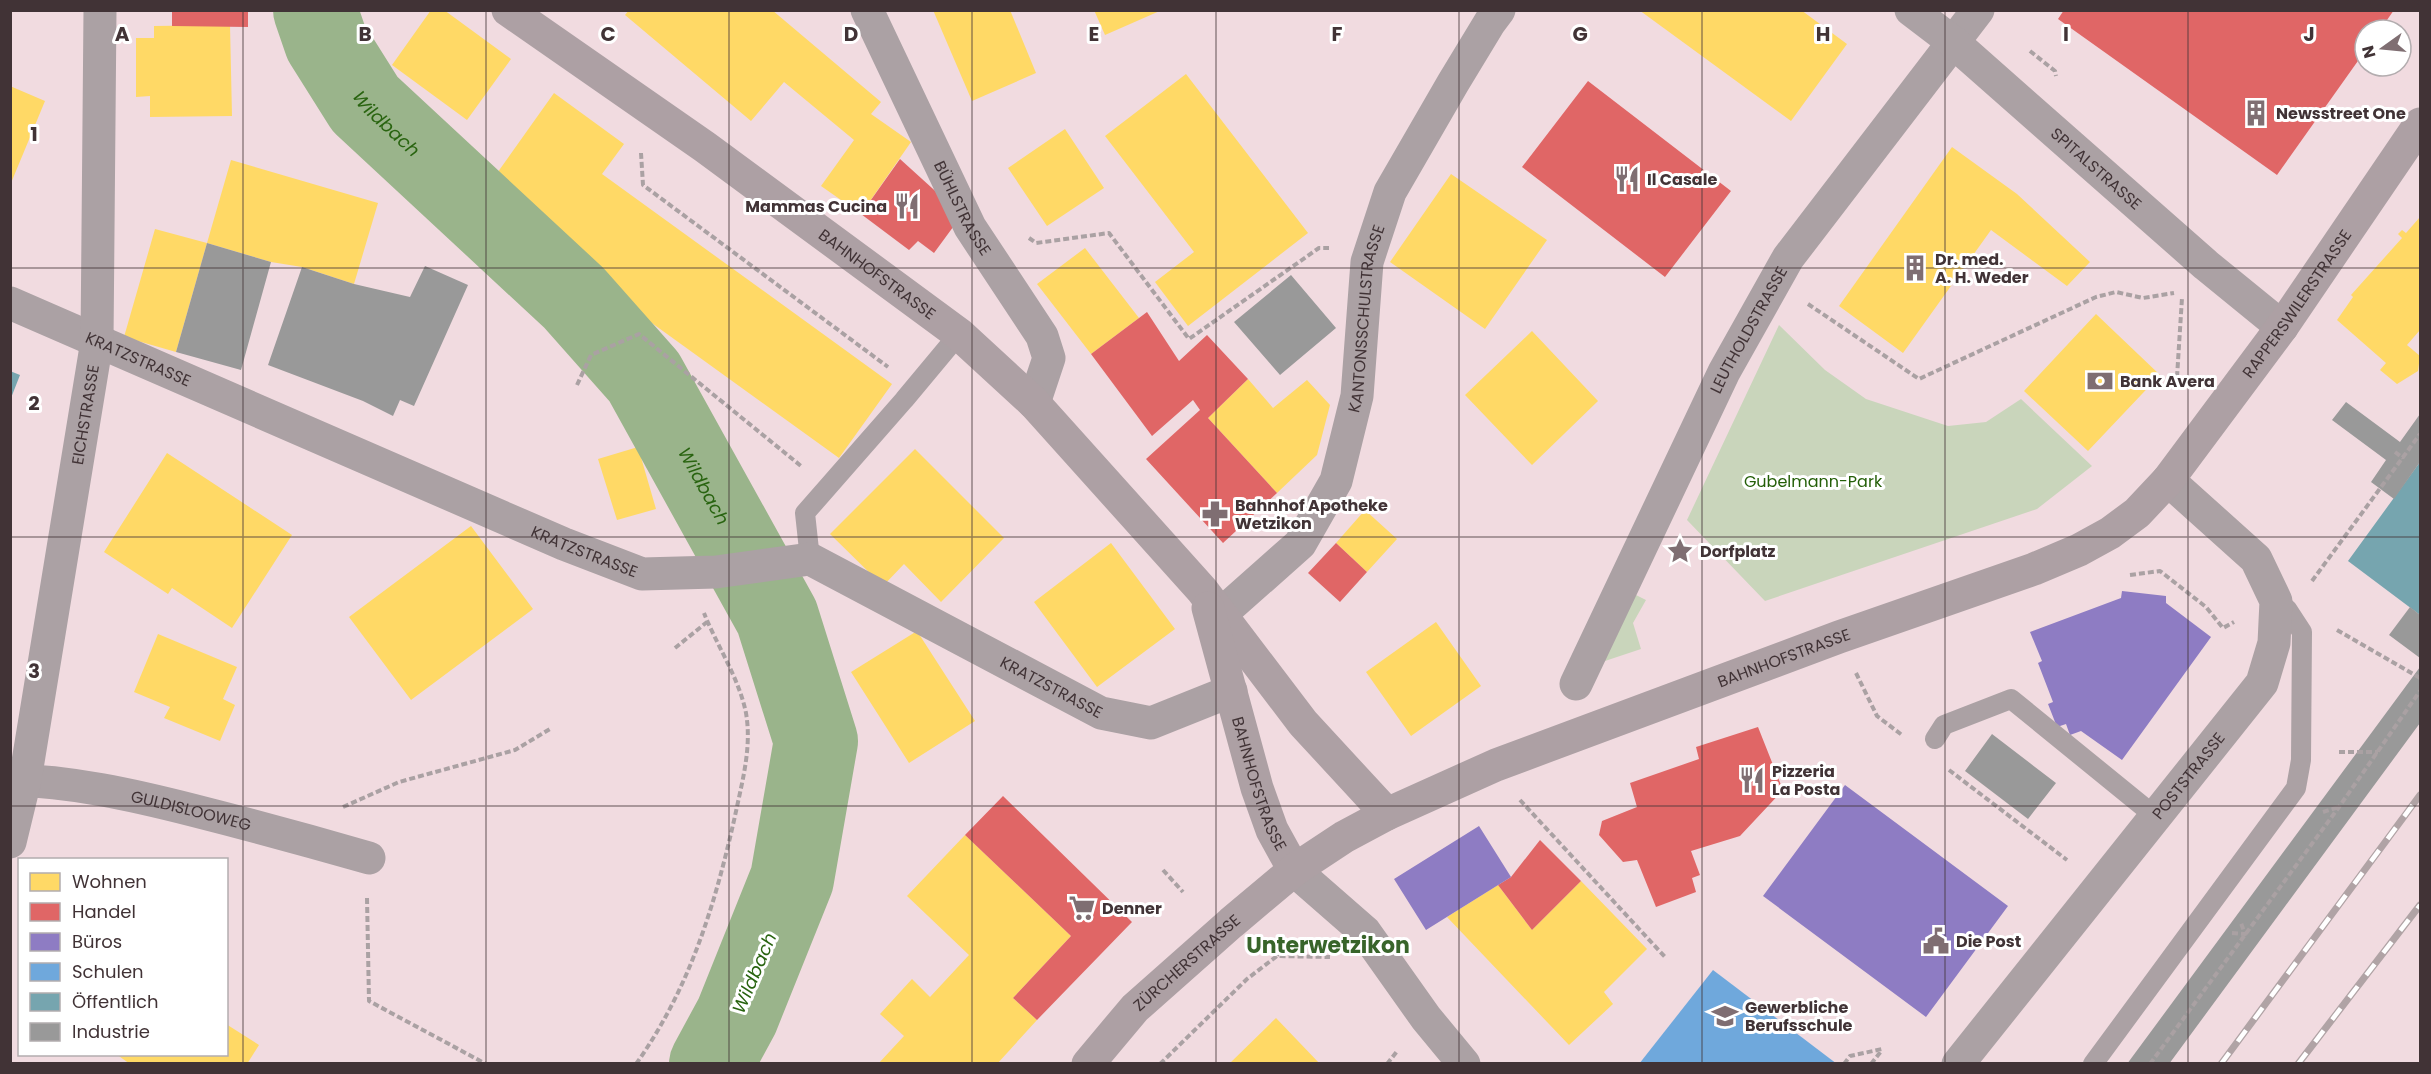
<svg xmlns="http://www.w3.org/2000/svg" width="2431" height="1074" font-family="Poppins,sans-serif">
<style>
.green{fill:#c9d5bb}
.homes{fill:#ffd966}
.shops{fill:#e06666}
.offices{fill:#8e7cc3}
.schools{fill:#6fa8dc}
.public{fill:#76a5af}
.industry{fill:#999}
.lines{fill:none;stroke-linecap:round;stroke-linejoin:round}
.river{stroke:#9ab48b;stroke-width:84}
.path{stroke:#aaa1a3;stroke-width:4;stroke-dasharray:6 3;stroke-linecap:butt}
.service{stroke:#aba1a4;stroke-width:20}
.minor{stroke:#aba1a4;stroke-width:33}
.tertiary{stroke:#aba1a4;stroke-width:33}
.secondary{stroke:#ada0a4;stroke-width:33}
.rail-casing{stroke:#b0a3a5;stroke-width:7}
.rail{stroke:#fff;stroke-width:4.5;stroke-dasharray:14;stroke-linecap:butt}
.grid{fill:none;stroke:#413336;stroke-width:1.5;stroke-opacity:0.55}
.labels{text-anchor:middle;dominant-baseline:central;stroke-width:6;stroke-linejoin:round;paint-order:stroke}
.poi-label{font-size:16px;font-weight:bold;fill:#413336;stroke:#fff;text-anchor:start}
.street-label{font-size:16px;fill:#413336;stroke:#fff}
.park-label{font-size:16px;fill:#235e07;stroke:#fff}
.water-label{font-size:18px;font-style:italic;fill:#296410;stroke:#fff}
.district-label{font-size:22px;font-weight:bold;fill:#38642a;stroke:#fff}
.grid-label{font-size:20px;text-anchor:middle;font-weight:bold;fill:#413336;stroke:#fff;stroke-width:6;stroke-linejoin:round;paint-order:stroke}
</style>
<rect width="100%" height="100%" fill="#f1dbe0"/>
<!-- green -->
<path class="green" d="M 1779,325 L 1825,370 L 1866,399 L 1948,426 L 1986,422 L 2021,399 L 2092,466 L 2037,509 L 1765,601 L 1687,520 Z
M 1634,594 L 1646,600 L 1633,623 L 1641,649 L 1596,664 Z"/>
<!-- homes -->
<path class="homes" d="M 431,10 L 444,10 L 511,59 L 467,120 L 392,65 Z
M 629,10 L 772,10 L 881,102 L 871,114 L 911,142 L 861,214 L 821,186 L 854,140 L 784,82 L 751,121 L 625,15 Z
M 933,10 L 1010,10 L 1036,73 L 972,101 Z
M 1094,10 L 1162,10 L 1105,35 Z
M 1639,10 L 1801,10 L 1847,44 L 1791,121 Z
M 230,25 L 232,116 L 150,117 L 150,96 L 136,97 L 136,38 L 154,38 L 154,26 Z
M 1186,74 L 1308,233 L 1188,326 L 1155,282 L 1194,252 L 1105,136 Z
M 10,86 L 45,101 L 11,183 L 10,183 Z
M 554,93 L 624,144 L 602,174 L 892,384 L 839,458 L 577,269 L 582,262 L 547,236 L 552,229 L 490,183 Z
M 1065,129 L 1104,188 L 1047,226 L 1008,168 Z
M 1952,147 L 2017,194 L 2090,262 L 2067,286 L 1991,230 L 1903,353 L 1839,306 Z
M 231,160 L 378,203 L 354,284 L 302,267 L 271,262 L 207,243 Z
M 1451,174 L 1547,240 L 1485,329 L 1390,262 Z
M 2420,217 L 2420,330 L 2407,345 L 2420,356 L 2418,371 L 2397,384 L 2380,370 L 2386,363 L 2337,320 L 2353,297 L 2351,295 L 2402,238 L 2398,234 L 2402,230 L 2406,233 Z
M 155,229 L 207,243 L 176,352 L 124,337 Z
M 1085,248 L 1139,318 L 1091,354 L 1037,284 Z
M 2096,314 L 2160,375 L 2088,451 L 2024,391 Z
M 1532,331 L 1598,401 L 1532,465 L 1465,395 Z
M 1248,379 L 1273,408 L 1307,380 L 1330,405 L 1317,455 L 1277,493 L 1208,418 Z
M 638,447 L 656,509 L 617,520 L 598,459 Z
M 915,449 L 1004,538 L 941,602 L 904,564 L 883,586 L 830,534 Z
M 167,453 L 292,535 L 232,628 L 172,588 L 168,594 L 104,552 Z
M 1365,510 L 1397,539 L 1367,572 L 1336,543 Z
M 471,526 L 533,609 L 411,700 L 349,617 Z
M 1111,543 L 1175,629 L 1097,687 L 1034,602 Z
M 1436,622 L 1481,686 L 1411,736 L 1366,672 Z
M 917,631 L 975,721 L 909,763 L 851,672 Z
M 158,634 L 237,667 L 223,699 L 235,705 L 220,741 L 164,718 L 170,707 L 134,692 Z
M 965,835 L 1071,936 L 1013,998 L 1037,1020 L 997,1064 L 878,1064 L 904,1036 L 880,1014 L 912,979 L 930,997 L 969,955 L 907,896 Z
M 1581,881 L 1647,949 L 1604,992 L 1613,1004 L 1569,1045 L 1447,917 L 1498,885 L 1532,930 Z
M 1276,1018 L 1320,1064 L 1229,1064 Z
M 226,1024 L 259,1045 L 247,1064 L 130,1064 L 116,1054 L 226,1054 Z"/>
<!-- shops -->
<path class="shops" d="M 172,10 L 248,10 L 248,27 L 172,26 Z
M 2064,10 L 2394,10 L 2380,30 L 2365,30 L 2365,51 L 2277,175 L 2058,19 Z
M 1588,81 L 1731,191 L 1665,277 L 1522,167 Z
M 900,159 L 943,198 L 956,223 L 934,253 L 918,241 L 909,250 L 861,214 Z
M 1147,312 L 1179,361 L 1207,335 L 1248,379 L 1208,418 L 1277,493 L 1223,543 L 1146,459 L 1200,410 L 1193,400 L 1152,436 L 1091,354 Z
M 1336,543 L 1367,572 L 1340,602 L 1308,573 Z
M 1758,727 L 1783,790 L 1740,836 L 1691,851 L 1700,875 L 1692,878 L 1696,892 L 1656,907 L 1637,860 L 1623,862 L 1599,835 L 1602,821 L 1637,807 L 1630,783 L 1699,759 L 1696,747 Z
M 1003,796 L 1132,922 L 1037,1020 L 1013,998 L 1071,936 L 965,835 Z
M 1540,840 L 1581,881 L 1532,930 L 1498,885 L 1511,877 Z"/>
<!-- offices -->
<path class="offices" d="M 2122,591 L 2166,596 L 2166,603 L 2211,637 L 2122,760 L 2081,731 L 2070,735 L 2066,724 L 2057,727 L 2048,704 L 2053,702 L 2038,663 L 2042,661 L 2030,632 L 2121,598 Z
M 1845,785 L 2008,906 L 1926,1017 L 1763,896 Z
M 1479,826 L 1511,877 L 1426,930 L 1394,879 Z"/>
<!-- schools -->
<path class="schools" d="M 1713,970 L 1837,1064 L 1639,1064 Z"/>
<!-- public -->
<path class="public" d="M 10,371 L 20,375 L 11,398 L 10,398 Z
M 2420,462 L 2420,615 L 2348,561 Z"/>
<!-- industry -->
<path class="industry" d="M 207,243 L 271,262 L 241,370 L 176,352 Z
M 425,266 L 468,285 L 414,406 L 400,400 L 393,416 L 363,401 L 268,365 L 302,267 L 354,284 L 410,297 Z
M 1291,275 L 1336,328 L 1280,375 L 1234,322 Z
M 2346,402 L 2400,442 L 2420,414 L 2420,462 L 2394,499 L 2371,482 L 2386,460 L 2332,420 Z
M 2410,607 L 2420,615 L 2420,658 L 2389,635 Z
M 2420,667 L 2420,723 L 2169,1064 L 2127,1064 Z
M 1992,734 L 2056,783 L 2028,819 L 1965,771 Z"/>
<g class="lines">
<!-- river -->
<path class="river" id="s1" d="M 315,10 L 326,42 L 365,104 L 574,298 L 644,377 L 777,617 L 816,741 L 792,879 L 737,1016 L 711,1064"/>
<!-- path -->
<path class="path" d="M 2030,51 L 2055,71 L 2056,76
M 641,153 L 643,185 L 888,367
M 1029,238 L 1036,243 L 1109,233 L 1189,339 L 1319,248 L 1329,248
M 1808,304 L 1919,379 L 2096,297 L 2116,292 L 2143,298 L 2174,293
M 2177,377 L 2182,298
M 577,385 L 591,355 L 639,334 L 801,466
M 2395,452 L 2403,458
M 2130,575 L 2160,571 L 2206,607 L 2223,628 L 2234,622
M 2312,581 L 2420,434
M 2337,630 L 2420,678
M 675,648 L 707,622
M 1856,673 L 1877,716 L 1902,735
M 2339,752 L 2378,752
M 1949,770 L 2067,860
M 1520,800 L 1665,957
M 343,807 L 399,782 L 515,750 L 550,729
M 2323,812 L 2339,807
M 1163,870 L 1183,892
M 367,898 L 369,1001 L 486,1064
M 2232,933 L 2245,934 L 2241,923
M 1277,956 L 1281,936
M 636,1064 C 690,988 715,905 735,816 C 742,782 752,748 746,713 C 739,678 717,646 704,613
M 1160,1064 L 1247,979 L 1277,956 L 1330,957
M 1387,1064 L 1398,1050
M 1844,1064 L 1850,1056 L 1882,1049
M 1871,1064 L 1882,1050
M 2150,1064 L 2339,807 L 2420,691"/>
<!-- service -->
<path class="service" d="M 810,559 L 805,513 L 904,400 L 959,334
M 1935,739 L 1944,725 L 2011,699 L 2156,817
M 2093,1064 L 2296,788 L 2301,760 L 2302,632 L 2287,609 L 2276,601"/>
<!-- minor -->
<g class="minor">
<path id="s2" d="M 867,10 L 970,227 L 1042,336 L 1049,358 L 1034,403"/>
<path id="s3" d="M 10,303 L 564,544 L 642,574 L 716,572 L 810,559 L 1101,713 L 1151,723 L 1231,691"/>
<path id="s4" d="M 1221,614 L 1300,544 L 1336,481 L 1357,396 L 1367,262 L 1390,192 L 1453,83 L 1490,22 L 1499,10"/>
<path id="s5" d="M 1576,684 L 1724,372 L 1788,258 L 1978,10"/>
<path id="s6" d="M 10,780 C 71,781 133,795 192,810 C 251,825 310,841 369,858"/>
<path id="s7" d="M 10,842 L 25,780 L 97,341 L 100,10"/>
<path d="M 1294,870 L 1365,932 L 1426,1018 L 1464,1064"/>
<path id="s8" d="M 1958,1064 L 2262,683 L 2274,643 L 2276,601 L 2256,559 L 2168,480"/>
</g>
<!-- tertiary -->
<path class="tertiary" id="s9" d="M 1911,10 L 1953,42 L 2206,265 L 2282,327"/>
<!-- secondary -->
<g class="secondary">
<path id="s10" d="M 508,10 L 705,147 L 959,334 L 1034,403 L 1202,590 L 1303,723 L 1387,814"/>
<path id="s11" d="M 1208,608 L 1257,788 L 1272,830 L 1294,870"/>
<path id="s12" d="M 1088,1064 L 1135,1008 L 1231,923 L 1294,870 L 1344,837 L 1387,814 L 1496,765 L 1839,637 L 2034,569 L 2079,550 L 2110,533 L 2137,513 L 2168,480 L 2282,327 L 2420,124"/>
</g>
<!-- rail casing -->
<g class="rail-casing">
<path id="rail" d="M 2221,1064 L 2420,795
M 2298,1064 L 2420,905"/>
</g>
<!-- rail -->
<use href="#rail" class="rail"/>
</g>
<!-- grid -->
<path class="grid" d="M 243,10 L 243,1064M 486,10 L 486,1064M 729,10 L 729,1064M 972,10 L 972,1064M 1216,10 L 1216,1064M 1459,10 L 1459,1064M 1702,10 L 1702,1064M 1945,10 L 1945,1064M 2188,10 L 2188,1064M 10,268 L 2420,268M 10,537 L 2420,537M 10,806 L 2420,806"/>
<!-- icons -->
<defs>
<g id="building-bare" transform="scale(2.07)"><path d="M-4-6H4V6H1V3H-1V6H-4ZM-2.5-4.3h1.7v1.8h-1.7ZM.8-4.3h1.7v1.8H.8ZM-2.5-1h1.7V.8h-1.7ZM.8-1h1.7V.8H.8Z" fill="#7f6e72" stroke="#fff" stroke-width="2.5" paint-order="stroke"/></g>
<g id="restaurant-bare" transform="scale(2.07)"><path d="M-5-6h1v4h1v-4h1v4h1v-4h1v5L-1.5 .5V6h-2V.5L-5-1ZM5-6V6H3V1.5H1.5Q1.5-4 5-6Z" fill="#7f6e72" stroke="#fff" stroke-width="2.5" paint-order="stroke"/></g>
<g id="bank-bare" transform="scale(2.07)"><path d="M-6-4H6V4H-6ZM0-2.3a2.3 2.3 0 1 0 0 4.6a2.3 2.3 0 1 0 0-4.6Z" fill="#7f6e72" stroke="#fff" stroke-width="2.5" paint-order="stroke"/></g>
<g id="pharmacy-bare" transform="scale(2.07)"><path d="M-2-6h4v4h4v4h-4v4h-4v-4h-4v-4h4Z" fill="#7f6e72" stroke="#fff" stroke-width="2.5" paint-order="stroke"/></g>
<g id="sight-bare" transform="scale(2.07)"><path d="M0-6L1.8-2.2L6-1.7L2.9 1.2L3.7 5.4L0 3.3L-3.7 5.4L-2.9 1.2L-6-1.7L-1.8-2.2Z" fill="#7f6e72" stroke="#fff" stroke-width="2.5" paint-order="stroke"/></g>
<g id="supermarket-bare" transform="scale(2.07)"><path d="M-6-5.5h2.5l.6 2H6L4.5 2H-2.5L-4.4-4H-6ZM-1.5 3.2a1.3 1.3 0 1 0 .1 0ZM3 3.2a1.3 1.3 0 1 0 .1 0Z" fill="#7f6e72" stroke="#fff" stroke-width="2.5" paint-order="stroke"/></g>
<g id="civic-bare" transform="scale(2.07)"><path d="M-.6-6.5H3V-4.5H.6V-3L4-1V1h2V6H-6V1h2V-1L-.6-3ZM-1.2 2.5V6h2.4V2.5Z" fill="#7f6e72" stroke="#fff" stroke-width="2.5" paint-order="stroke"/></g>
<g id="school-bare" transform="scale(2.07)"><path d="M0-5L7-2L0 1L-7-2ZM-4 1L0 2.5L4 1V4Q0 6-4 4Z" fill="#7f6e72" stroke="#fff" stroke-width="2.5" paint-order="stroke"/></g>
</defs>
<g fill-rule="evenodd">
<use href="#building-bare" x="2256" y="113"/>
<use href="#restaurant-bare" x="1627" y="179"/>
<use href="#restaurant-bare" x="907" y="206"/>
<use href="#building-bare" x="1915" y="268"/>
<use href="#bank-bare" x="2100" y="381"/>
<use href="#pharmacy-bare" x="1215" y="514"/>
<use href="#sight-bare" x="1680" y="551"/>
<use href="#restaurant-bare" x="1752" y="780"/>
<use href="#supermarket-bare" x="1082" y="908"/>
<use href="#civic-bare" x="1936" y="941"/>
<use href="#school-bare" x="1725" y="1016"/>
</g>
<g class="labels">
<!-- poi labels -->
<g class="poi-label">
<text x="2276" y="113">Newsstreet One</text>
<text x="1647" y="179">Il Casale</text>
<text x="887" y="206" text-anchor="end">Mammas Cucina</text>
<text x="1935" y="259">Dr. med.<tspan x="1935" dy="18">A. H. Weder</tspan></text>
<text x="2120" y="381">Bank Avera</text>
<text x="1235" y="505">Bahnhof Apotheke<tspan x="1235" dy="18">Wetzikon</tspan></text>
<text x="1700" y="551">Dorfplatz</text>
<text x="1772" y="771">Pizzeria<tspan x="1772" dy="18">La Posta</tspan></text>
<text x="1102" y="908">Denner</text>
<text x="1956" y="941">Die Post</text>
<text x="1745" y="1007">Gewerbliche<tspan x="1745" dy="18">Berufsschule</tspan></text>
</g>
<!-- street labels -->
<g class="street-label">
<text stroke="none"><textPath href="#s9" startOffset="244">SPITALSTRASSE</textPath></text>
<text stroke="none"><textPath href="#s2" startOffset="220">BÜHLSTRASSE</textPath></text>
<text stroke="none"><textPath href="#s10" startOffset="454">BAHNHOFSTRASSE</textPath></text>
<text stroke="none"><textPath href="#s12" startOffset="1466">RAPPERSWILERSTRASSE</textPath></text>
<text stroke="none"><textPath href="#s4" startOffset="344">KANTONSSCHULSTRASSE</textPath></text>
<text stroke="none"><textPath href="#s5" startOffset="394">LEUTHOLDSTRASSE</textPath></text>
<text stroke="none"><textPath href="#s3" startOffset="140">KRATZSTRASSE</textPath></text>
<text stroke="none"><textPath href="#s7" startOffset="434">EICHSTRASSE</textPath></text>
<text stroke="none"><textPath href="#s3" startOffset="626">KRATZSTRASSE</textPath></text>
<text stroke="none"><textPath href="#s12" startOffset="819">BAHNHOFSTRASSE</textPath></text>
<text stroke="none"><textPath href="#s3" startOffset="1130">KRATZSTRASSE</textPath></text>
<text stroke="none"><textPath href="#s8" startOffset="369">POSTSTRASSE</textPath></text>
<text stroke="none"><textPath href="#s11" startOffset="183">BAHNHOFSTRASSE</textPath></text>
<text stroke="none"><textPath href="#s6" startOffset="184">GULDISLOOWEG</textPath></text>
<text stroke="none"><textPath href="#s12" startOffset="142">ZÜRCHERSTRASSE</textPath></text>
</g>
<!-- park labels -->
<g class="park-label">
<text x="1813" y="481">Gubelmann-Park</text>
</g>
<!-- water labels -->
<g class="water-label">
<text stroke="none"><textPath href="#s1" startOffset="136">Wildbach</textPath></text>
<text stroke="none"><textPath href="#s1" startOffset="622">Wildbach</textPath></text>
<text transform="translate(754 973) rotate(-67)">Wildbach</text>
</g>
<!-- district labels -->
<g class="district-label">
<text x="1328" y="945">Unterwetzikon</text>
</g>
</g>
<g class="grid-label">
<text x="122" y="41">A</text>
<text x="365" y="41">B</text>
<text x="608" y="41">C</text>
<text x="851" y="41">D</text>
<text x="1094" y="41">E</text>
<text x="1337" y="41">F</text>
<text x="1580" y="41">G</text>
<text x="1823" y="41">H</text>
<text x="2066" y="41">I</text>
<text x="2309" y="41">J</text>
<text x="34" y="141">1</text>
<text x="34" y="410">2</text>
<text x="34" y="678">3</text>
</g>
<!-- border -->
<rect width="2431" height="1074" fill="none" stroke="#413336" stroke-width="24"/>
<!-- legend -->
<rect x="18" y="858" width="210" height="198" fill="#ffffff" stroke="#b3adaf" stroke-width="1.5"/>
<rect x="30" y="873" width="30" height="18" fill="#ffd966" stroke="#b3adaf" stroke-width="1.5"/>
<text x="72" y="888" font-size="18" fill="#413336">Wohnen</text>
<rect x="30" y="903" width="30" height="18" fill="#e06666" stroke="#b3adaf" stroke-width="1.5"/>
<text x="72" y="918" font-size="18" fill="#413336">Handel</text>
<rect x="30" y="933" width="30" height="18" fill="#8e7cc3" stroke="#b3adaf" stroke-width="1.5"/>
<text x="72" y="948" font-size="18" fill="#413336">Büros</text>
<rect x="30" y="963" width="30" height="18" fill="#6fa8dc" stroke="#b3adaf" stroke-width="1.5"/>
<text x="72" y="978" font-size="18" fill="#413336">Schulen</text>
<rect x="30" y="993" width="30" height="18" fill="#76a5af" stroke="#b3adaf" stroke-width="1.5"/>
<text x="72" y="1008" font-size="18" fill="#413336">Öffentlich</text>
<rect x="30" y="1023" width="30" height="18" fill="#999999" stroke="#b3adaf" stroke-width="1.5"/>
<text x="72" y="1038" font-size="18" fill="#413336">Industrie</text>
<!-- north arrow -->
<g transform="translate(2383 48) rotate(255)"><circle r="28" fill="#ffffff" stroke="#b3adaf" stroke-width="1.5"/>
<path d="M0-4.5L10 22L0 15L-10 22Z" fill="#7f6e72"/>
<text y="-9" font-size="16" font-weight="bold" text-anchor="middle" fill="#413336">N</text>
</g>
</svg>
